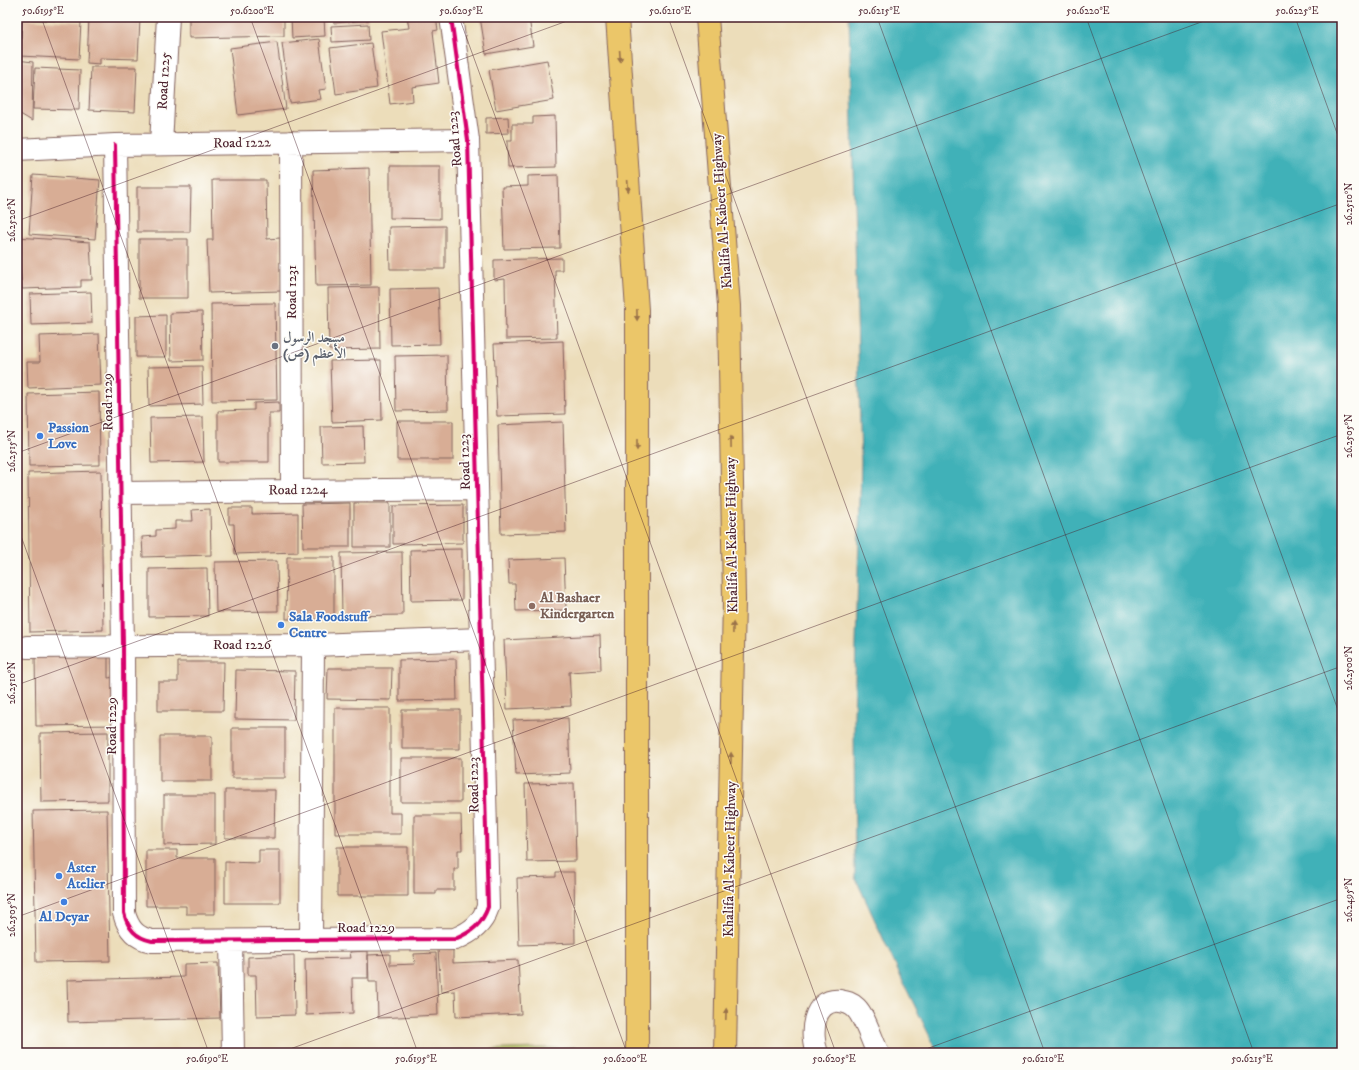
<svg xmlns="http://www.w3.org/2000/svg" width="1359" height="1070" font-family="'IM FELL DW Pica',Amiri,serif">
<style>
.green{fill:#b2c164;stroke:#7e7048}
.water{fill:#40b1b8;stroke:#456872}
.building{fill:#d8ad95}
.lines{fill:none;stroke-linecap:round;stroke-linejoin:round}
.minor-casing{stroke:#83625d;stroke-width:24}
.major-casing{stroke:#83625d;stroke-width:24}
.minor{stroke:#fff;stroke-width:22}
.major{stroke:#ebc669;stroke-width:22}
.cycleway-casing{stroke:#fdfcf7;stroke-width:6}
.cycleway{stroke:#d6006c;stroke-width:4}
.oneway{fill:#9a724a}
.ticks{fill:none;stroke:#4a1f2b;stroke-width:1;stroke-opacity:0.45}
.worship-dot{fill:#6b7280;stroke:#fdfcf7;stroke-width:1.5}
.shop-dot{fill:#3f7fe0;stroke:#fdfcf7;stroke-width:1.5}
.education-dot{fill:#8d6e63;stroke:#fdfcf7;stroke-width:1.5}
.labels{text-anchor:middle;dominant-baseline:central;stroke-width:3;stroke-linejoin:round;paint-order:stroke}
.street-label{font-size:14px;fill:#4a1f2b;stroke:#fdfcf7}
.worship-label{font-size:14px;font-weight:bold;fill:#5b616d;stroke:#fdfcf7;text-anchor:start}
.shop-label{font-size:14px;font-weight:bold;fill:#366cbe;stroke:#fdfcf7;text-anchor:start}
.education-label{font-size:14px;font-weight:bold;fill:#785e54;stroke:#fdfcf7;text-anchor:start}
.neatline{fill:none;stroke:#4a1f2b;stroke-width:1.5}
.ticks-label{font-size:10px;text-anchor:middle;fill:#4a1f2b}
</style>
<rect width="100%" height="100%" fill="#fdfcf7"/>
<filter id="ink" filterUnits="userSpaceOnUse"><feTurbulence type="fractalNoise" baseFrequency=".025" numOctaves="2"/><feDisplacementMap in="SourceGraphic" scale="8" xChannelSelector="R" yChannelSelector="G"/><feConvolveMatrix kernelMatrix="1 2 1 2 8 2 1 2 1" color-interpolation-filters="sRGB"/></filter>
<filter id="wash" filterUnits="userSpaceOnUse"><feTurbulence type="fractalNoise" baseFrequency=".012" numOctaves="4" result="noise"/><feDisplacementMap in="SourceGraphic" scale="16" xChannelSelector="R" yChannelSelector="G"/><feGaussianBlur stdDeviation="0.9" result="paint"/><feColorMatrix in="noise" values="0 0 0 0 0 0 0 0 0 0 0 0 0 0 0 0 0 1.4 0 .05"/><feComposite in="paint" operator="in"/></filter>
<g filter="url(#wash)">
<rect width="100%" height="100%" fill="#ecddba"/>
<!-- green -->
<path class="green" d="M 575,1047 L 575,1053 L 367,1053 Z"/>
<!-- water -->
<path class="water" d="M 849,17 L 1342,17 L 1342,1053 L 938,1053 L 903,982 L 855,877 L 854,717 L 861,462 Z"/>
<g id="blocks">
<!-- building -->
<path class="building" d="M 89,17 L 140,19 L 138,59 L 100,58 L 100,64 L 87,63 Z
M 189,17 L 284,17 L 284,36 L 189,38 Z
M 291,17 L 324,17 L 325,36 L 292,38 Z
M 333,17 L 369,17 L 369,20 L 334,23 Z
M 407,17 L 436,17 L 438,30 L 433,31 L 439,83 L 412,87 L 413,101 L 390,104 L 381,31 L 409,28 Z
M 480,17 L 529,17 L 533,46 L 486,54 Z
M 22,19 L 81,22 L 79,59 L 20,56 Z
M 368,24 L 369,40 L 332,42 L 331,26 Z
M 319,39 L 326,89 L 319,90 L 321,99 L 290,103 L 282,43 Z
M 277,42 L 286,109 L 238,115 L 230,48 Z
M 371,43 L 377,88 L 336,94 L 330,48 Z
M 17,60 L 33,62 L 32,121 L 17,112 Z
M 547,60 L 554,100 L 496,110 L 489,70 Z
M 91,67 L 137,67 L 135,112 L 89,110 Z
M 35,68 L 80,70 L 79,110 L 33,109 Z
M 555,116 L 556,167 L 508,168 L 507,141 L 512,141 L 512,124 L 533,124 L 533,117 Z
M 508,117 L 509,133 L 486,134 L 486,118 Z
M 390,166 L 440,166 L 440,219 L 390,218 Z
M 369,168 L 371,285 L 316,286 L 313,170 Z
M 33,175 L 100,180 L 95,239 L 29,234 Z
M 558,175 L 560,248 L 504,249 L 502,187 L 528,186 L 528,176 Z
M 212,180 L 266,180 L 267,239 L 280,238 L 281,291 L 209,293 L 207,240 L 213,240 Z
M 137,187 L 191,187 L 190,232 L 137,232 Z
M 445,226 L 445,269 L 390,269 L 389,227 Z
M 17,237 L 90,242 L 92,280 L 81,280 L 81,287 L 22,289 Z
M 139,239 L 188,239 L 188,298 L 139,298 Z
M 562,258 L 562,270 L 555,270 L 557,338 L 506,339 L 505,279 L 494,280 L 494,260 Z
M 379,287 L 380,349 L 329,350 L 328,288 Z
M 438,288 L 440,344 L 391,345 L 390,289 Z
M 91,292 L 92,323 L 31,325 L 30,294 Z
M 275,303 L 277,400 L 212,401 L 211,304 Z
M 202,312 L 203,360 L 171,361 L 170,313 Z
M 166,315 L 166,357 L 136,357 L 136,316 Z
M 99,334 L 101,385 L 28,388 L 27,362 L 40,362 L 39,336 Z
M 563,341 L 565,414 L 497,416 L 494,344 Z
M 447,355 L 448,410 L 396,411 L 395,356 Z
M 381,360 L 382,420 L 332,422 L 330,361 Z
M 202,366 L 203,404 L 149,406 L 148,367 Z
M 99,392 L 100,465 L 29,466 L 28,394 Z
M 279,402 L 279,413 L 269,413 L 269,462 L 218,462 L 218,411 L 254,410 L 254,403 Z
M 203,417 L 204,462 L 151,463 L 150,418 Z
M 397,421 L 453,421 L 453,460 L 397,460 Z
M 563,422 L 566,532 L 501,534 L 498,425 Z
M 363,426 L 364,462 L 322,463 L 321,427 Z
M 101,471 L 103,630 L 30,632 L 28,473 Z
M 350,503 L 350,547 L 303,547 L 302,504 Z
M 354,503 L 390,503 L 390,547 L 354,547 Z
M 463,505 L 463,543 L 393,544 L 393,506 Z
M 229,508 L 252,508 L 252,514 L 298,513 L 298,552 L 235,554 L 234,524 L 229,524 Z
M 210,509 L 211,555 L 143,557 L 142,537 L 156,536 L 156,530 L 175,529 L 175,521 L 193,521 L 192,510 Z
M 462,549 L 462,600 L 411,601 L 410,550 Z
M 402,552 L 403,615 L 342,616 L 341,553 Z
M 287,557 L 334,557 L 334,619 L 286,619 Z
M 564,558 L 566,610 L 516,611 L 515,584 L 509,584 L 508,560 Z
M 277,561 L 278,611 L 216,612 L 215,562 Z
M 207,568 L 208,616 L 149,617 L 149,569 Z
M 600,635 L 601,670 L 569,672 L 571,706 L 507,709 L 504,640 Z
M 108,654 L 108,678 L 116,677 L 117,725 L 36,726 L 35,655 Z
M 456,659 L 457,700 L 399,701 L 399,660 Z
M 178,662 L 224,662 L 223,711 L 158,711 L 158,682 L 178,682 Z
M 328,668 L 392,668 L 391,700 L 327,699 Z
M 236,670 L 295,671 L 294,720 L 235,719 Z
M 335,708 L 390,708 L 390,813 L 401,813 L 401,834 L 335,834 Z
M 402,710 L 460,710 L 460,749 L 402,749 Z
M 568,718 L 570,773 L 516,775 L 513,720 Z
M 232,728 L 285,728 L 285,778 L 232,778 Z
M 108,732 L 108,801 L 41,802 L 40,733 Z
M 160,736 L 212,736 L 212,781 L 160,781 Z
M 401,758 L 461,758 L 461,802 L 401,802 Z
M 574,783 L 576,861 L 527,862 L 525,784 Z
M 225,790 L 275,790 L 274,838 L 225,838 Z
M 164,795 L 215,795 L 215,844 L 164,845 Z
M 107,810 L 110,961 L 36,962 L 33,811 Z
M 414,815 L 461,815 L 462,850 L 458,850 L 458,869 L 454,869 L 454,890 L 436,890 L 436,894 L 414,894 Z
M 337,847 L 408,847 L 408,896 L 337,896 Z
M 146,850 L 177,850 L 177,858 L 215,858 L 215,914 L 186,914 L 186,906 L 146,906 Z
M 259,850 L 280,850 L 280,903 L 225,903 L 225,862 L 259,863 Z
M 556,872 L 574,872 L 575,943 L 519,945 L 517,878 L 556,877 Z
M 453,949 L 453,963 L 518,960 L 521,1014 L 456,1017 L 455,991 L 441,992 L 438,950 Z
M 368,951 L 368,978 L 352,978 L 353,1013 L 306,1015 L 305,959 L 351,958 L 350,952 Z
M 436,953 L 438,1015 L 378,1018 L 377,982 L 369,982 L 368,955 L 390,954 L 390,965 L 415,964 L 414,954 Z
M 294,955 L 295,1015 L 257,1016 L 256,975 L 248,975 L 248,957 Z
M 218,963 L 220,1018 L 68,1022 L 67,980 L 184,977 L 184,964 Z"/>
</g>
</g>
<g filter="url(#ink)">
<use href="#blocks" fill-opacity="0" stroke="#83625d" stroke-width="1"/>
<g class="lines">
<!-- minor casing -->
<g class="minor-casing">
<path id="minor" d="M 291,142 L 292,491
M 161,144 L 168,17
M 115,145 L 123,646 L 124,913 C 128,929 136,938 152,941 L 455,939 C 472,932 482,924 488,907 L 468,140 L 451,17
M 17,150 L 115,145 L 468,140
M 120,493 L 477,489
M 27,647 L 313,645 L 482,639
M 311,940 L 313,645
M 231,941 L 233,1053
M 817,1053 C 810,1035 812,998 840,1001 C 846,1002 851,1003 856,1008 C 865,1017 872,1041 878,1053"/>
</g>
<!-- major casing -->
<g class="major-casing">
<path id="major" d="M 617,17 L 637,310 L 637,1053
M 707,17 L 729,306 L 734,600 L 725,1053"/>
</g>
<!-- minor -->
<use href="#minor" class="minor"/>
<!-- major -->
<use href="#major" class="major"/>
<!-- cycleway casing -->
<g class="cycleway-casing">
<path id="cycleway" d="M 115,145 L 123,646 L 124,913 C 128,929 136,938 152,941 L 455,939 C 472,932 482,924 488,907 L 468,140 L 451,17"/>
</g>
<!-- cycleway -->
<use href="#cycleway" class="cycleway"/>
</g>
<!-- one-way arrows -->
<defs><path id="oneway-solid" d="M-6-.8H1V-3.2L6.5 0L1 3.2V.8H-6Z"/></defs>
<g class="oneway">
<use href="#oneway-solid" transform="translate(620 56) rotate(86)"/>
<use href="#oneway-solid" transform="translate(628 186) rotate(86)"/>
<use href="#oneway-solid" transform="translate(637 315) rotate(89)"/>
<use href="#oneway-solid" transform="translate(731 442) rotate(-91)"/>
<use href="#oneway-solid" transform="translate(637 445) rotate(90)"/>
<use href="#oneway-solid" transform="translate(733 628) rotate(-89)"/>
<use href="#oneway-solid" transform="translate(731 758) rotate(-89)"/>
<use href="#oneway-solid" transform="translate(726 1014) rotate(-88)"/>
</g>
</g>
<!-- ticks -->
<path class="ticks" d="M 41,17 L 418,1053M 250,17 L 627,1053M 459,17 L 836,1053M 668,17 L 1045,1053M 877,17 L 1254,1053M 1086,17 L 1342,721M 1295,17 L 1342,147M 17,221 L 578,17M 17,453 L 1215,17M 17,525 L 209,1053M 17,685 L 1342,203M 17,917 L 1342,434M 279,1053 L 1342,666M 915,1053 L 1342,898"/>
<!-- markers -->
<circle class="worship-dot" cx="275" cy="346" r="4"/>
<g class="shop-dot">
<circle cx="40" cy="436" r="4"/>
<circle cx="281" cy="625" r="4"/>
<circle cx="59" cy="876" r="4"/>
<circle cx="64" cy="902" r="4"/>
</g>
<circle class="education-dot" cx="532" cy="606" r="4"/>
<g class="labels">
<!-- street labels -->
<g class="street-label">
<text transform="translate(164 81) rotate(-87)">Road 1225</text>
<text transform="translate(455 139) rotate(-95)">Road 1223</text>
<text transform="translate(242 143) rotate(-1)">Road 1222</text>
<text transform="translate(722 211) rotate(-94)">Khalifa Al-Kabeer Highway</text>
<text transform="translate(292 292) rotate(-90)">Road 1231</text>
<text transform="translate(108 402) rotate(-91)">Road 1229</text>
<text transform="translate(465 462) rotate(-92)">Road 1223</text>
<text transform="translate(298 490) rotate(-1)">Road 1224</text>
<text transform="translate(732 535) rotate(-91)">Khalifa Al-Kabeer Highway</text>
<text x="242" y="645">Road 1226</text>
<text transform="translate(112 726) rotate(-90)">Road 1229</text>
<text transform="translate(474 785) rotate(-91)">Road 1223</text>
<text transform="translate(730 859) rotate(-89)">Khalifa Al-Kabeer Highway</text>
<text x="366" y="928">Road 1229</text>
</g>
<!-- worship labels -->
<g class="worship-label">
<text x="283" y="338">مسجد الرسول<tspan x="283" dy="16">الأعظم (ص)</tspan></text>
</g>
<!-- shop labels -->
<g class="shop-label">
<text x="48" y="428">Passion<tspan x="48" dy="16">Love</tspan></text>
<text x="289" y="617">Sala Foodstuff<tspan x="289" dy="16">Centre</tspan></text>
<text x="67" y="868">Aster<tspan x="67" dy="16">Atelier</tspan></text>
<text x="64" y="917" text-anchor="middle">Al Deyar</text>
</g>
<!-- education labels -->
<g class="education-label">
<text x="540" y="598">Al Bashaer<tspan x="540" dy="16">Kindergarten</tspan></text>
</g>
</g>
<!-- margin -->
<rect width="1359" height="1070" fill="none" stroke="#fdfcf7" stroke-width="44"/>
<rect x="22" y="22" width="1315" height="1026" class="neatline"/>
<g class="ticks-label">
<text x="43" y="14">50.6195°E</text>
<text x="252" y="14">50.6200°E</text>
<text x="461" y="14">50.6205°E</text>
<text x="670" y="14">50.6210°E</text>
<text x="879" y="14">50.6215°E</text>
<text x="1088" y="14">50.6220°E</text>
<text x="1297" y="14">50.6225°E</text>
<text transform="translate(1348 204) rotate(-90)" y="4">26.2510°N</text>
<text transform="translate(11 220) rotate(-90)" y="4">26.2520°N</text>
<text transform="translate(1348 436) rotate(-90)" y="4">26.2505°N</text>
<text transform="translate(11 451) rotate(-90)" y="4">26.2515°N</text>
<text transform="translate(1348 668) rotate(-90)" y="4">26.2500°N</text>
<text transform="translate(11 683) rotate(-90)" y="4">26.2510°N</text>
<text transform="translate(1348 900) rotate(-90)" y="4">26.2495°N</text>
<text transform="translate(11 915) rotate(-90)" y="4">26.2505°N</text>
<text x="207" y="1062">50.6190°E</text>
<text x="416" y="1062">50.6195°E</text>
<text x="625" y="1062">50.6200°E</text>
<text x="834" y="1062">50.6205°E</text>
<text x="1043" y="1062">50.6210°E</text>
<text x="1252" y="1062">50.6215°E</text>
</g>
</svg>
